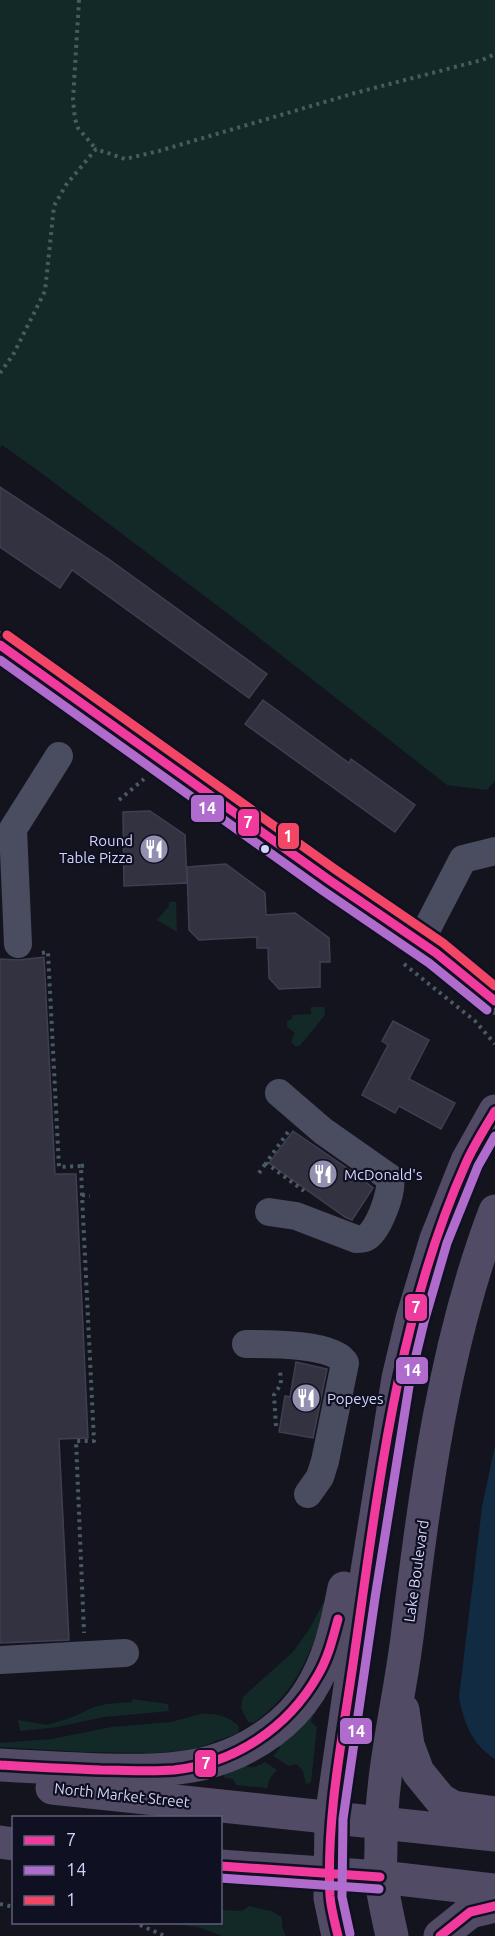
<svg xmlns="http://www.w3.org/2000/svg" width="495" height="1936" font-family="Ubuntu,sans-serif">
<style>
.green{fill:#132927}
.water{fill:#112b42}
.building{fill:#323241;stroke:#403f52;stroke-width:1.5}
.lines{fill:none;stroke-linecap:round;stroke-linejoin:round}
.path{stroke:#4a5a63;stroke-width:4;stroke-dasharray:3 4.5;stroke-linecap:butt}
.minor{stroke:#4a4c5f;stroke-width:28}
.major{stroke:#514b65;stroke-width:33}
.bus-1-casing{stroke:#101023;stroke-width:14}
.bus-2-casing{stroke:#101023;stroke-width:14}
.bus-3-casing{stroke:#101023;stroke-width:14}
.bus-1{stroke:#f13a9d;stroke-width:9}
.bus-2{stroke:#b06ccc;stroke-width:9}
.bus-3{stroke:#f34667;stroke-width:9}
.bus-dot{fill:#d4d5fc;stroke:#101023;stroke-width:2}
.labels{text-anchor:middle;dominant-baseline:central;stroke-width:4.5;stroke-linejoin:round;paint-order:stroke}
.poi-label{font-size:15px;fill:#d4d5fc;stroke:#101023;text-anchor:start}
.street-label{font-size:15px;fill:#d4d5fc;stroke:#101023}
.line-badge{stroke:#101023;stroke-width:2}
.badge-label{font-size:16px;text-anchor:middle;font-weight:bold;fill:#fff}
</style>
<rect width="100%" height="100%" fill="#14141f"/>
<!-- green -->
<path class="green" d="M 0,0 L 495,0 L 495,781 L 487,790 L 447,785 L 243,625 L 36,469 L 2,445 L 0,448 Z
M 169,902 L 176,902 L 177,932 L 157,920 L 169,906 Z
M 311,1007 L 324,1007 L 325,1015 L 302,1043 L 299,1046 L 295,1046 L 291,1042 L 295,1033 L 287,1027 L 287,1021 L 292,1019 L 293,1015 L 311,1014 Z
M 323,1603 L 327,1603 C 312,1651 296,1694 253,1723 L 248,1722 L 241,1708 L 243,1697 L 293,1652 L 310,1628 Z
M 131,1699 L 168,1704 L 169,1711 L 104,1717 L 57,1727 L 20,1731 L 18,1720 L 47,1725 L 73,1717 L 94,1707 L 107,1704 L 133,1702 Z
M 201,1714 C 216,1713 227,1716 239,1726 L 238,1733 L 203,1746 L 187,1750 L 155,1753 L 85,1752 L 0,1747 L 0,1743 L 52,1739 L 112,1727 L 171,1722 Z
M 313,1715 L 311,1722 L 317,1727 L 311,1782 L 306,1784 L 303,1771 L 297,1764 L 289,1766 L 273,1756 L 280,1748 L 279,1743 Z
M 265,1762 L 277,1770 L 270,1778 L 267,1788 L 236,1785 L 233,1779 L 225,1778 L 223,1773 L 245,1765 C 252,1770 258,1766 265,1762 Z
M 249,1906 L 271,1911 L 282,1917 L 282,1927 L 286,1936 L 222,1936 L 198,1927 L 166,1923 L 220,1922 L 221,1910 L 242,1911 Z"/>
<!-- water -->
<path class="water" d="M 495,1445 L 495,1759 C 472,1744 464,1724 459,1697 L 482,1507 Z"/>
<!-- building -->
<path class="building" d="M 0,487 L 110,560 L 267,674 L 249,698 L 72,570 L 60,588 L 0,547 Z
M 263,700 L 349,763 L 351,759 L 415,805 L 395,832 L 245,724 Z
M 150,811 L 185,835 L 187,883 L 124,886 L 123,812 Z
M 226,864 L 265,893 L 266,915 L 295,913 L 329,938 L 330,962 L 320,962 L 320,987 L 279,989 L 269,978 L 268,948 L 257,948 L 257,937 L 199,940 L 189,930 L 187,867 Z
M 44,957 L 55,1174 L 76,1174 L 88,1438 L 59,1439 L 69,1640 L 0,1643 L 0,959 L 19,960 Z
M 393,1021 L 429,1040 L 409,1079 L 455,1103 L 441,1129 L 399,1106 L 395,1113 L 362,1095 L 388,1045 L 382,1041 Z
M 293,1131 L 360,1177 L 373,1188 L 352,1220 L 345,1217 L 269,1163 Z
M 296,1362 L 327,1369 L 313,1438 L 279,1432 L 285,1396 L 290,1397 Z"/>
<g class="lines">
<!-- path -->
<path class="path" d="M 79,0 L 73,100 L 75,119 L 78,128 L 96,149
M 0,373 L 13,355 L 45,291 L 54,206 L 66,185 L 96,149 L 125,159 L 159,151 L 355,93 L 482,60 L 495,54
M 119,800 L 144,779
M 42,953 L 48,952 L 59,1167 L 81,1166 L 82,1195 L 94,1441 L 76,1441 L 84,1633
M 404,964 L 475,1021 L 495,1044
M 288,1132 L 266,1163 L 304,1191
M 81,1166 L 87,1165
M 259,1173 L 266,1163
M 82,1195 L 90,1196
M 276,1426 L 274,1395 L 281,1384 L 280,1369
M 0,1904 L 14,1907
M 133,1922 L 165,1936"/>
<!-- minor -->
<path class="minor" d="M 0,645 L 329,880 L 436,953 L 495,1001
M 420,942 L 463,859 L 495,851
M 18,944 L 13,829 L 59,756
M 269,1212 L 296,1216 L 356,1239 C 359,1239 363,1239 365,1238 C 378,1233 393,1191 390,1178 L 323,1131 L 279,1093
M 246,1344 C 267,1344 336,1343 345,1363 L 325,1461 L 320,1477 L 308,1494
M 0,1660 L 125,1653"/>
<!-- major -->
<path class="major" d="M 403,1710 L 408,1745 L 418,1772 L 440,1799 L 453,1807 L 495,1813
M 0,1765 C 35,1767 70,1769 105,1770 C 168,1771 218,1771 271,1732 C 286,1721 299,1708 309,1692 C 329,1661 337,1624 344,1588
M 52,1788 L 495,1835
M 0,1842 L 14,1844
M 220,1866 L 381,1877 L 495,1890
M 338,1936 L 330,1898 L 331,1818 L 363,1596 L 398,1378 L 412,1319 L 436,1239 L 467,1161 L 495,1111
M 392,1936 C 388,1917 383,1897 381,1878 C 380,1868 381,1856 381,1846 C 380,1776 398,1708 407,1638 C 425,1494 443,1348 495,1211
M 440,1936 L 470,1912 L 495,1906"/>
<!-- bus-1 casing -->
<g class="bus-1-casing">
<path id="bus-1" d="M 0,645 L 329,880 L 436,953 L 495,1001
M 0,1765 C 34,1767 67,1769 101,1770 C 125,1770 150,1772 174,1770 C 235,1763 288,1728 318,1675 C 328,1658 333,1638 338,1619
M 220,1866 L 380,1877
M 338,1936 C 335,1923 331,1909 330,1896 C 326,1816 343,1736 354,1657 C 378,1491 397,1317 466,1163 C 474,1145 485,1128 495,1111
M 440,1936 L 470,1912 L 495,1906"/>
</g>
<!-- bus-2 casing -->
<g class="bus-2-casing">
<path id="bus-2" d="M 0,660 L 322,890 L 429,963 L 487,1010
M 220,1878 L 379,1889
M 350,1934 L 342,1897 L 343,1819 L 375,1598 L 410,1380 L 424,1322 L 447,1243 L 478,1166 L 495,1136"/>
</g>
<!-- bus-3 casing -->
<g class="bus-3-casing">
<path id="bus-3" d="M 7,635 L 336,870 L 443,943 L 495,986"/>
</g>
<!-- bus-1 -->
<use href="#bus-1" class="bus-1"/>
<!-- bus-2 -->
<use href="#bus-2" class="bus-2"/>
<!-- bus-3 -->
<use href="#bus-3" class="bus-3"/>
</g>
<!-- icons -->
<defs>
<g id="restaurant-disc" transform="scale(1.5)"><circle r="9.5" fill="#9191af" stroke="#101023"/><path d="M-5-6h1v4h1v-4h1v4h1v-4h1v5L-1.5 .5V6h-2V.5L-5-1ZM5-6V6H3V1.5H1.5Q1.5-4 5-6Z" fill="#fff"/></g>
</defs>
<g fill-rule="evenodd">
<use href="#restaurant-disc" x="154" y="849"/>
<use href="#restaurant-disc" x="323" y="1174"/>
<use href="#restaurant-disc" x="306" y="1398"/>
</g>
<!-- markers -->
<circle class="bus-dot" cx="265" cy="849" r="5"/>
<g class="labels">
<!-- poi labels -->
<g class="poi-label">
<text x="133" y="840" text-anchor="end">Round<tspan x="133" dy="17">Table Pizza</tspan></text>
<text x="344" y="1174">McDonald's</text>
<text x="327" y="1398">Popeyes</text>
</g>
<!-- street labels -->
<g class="street-label">
<text transform="translate(416 1571) rotate(-82)">Lake Boulevard</text>
<text transform="translate(122 1795) rotate(6)">North Market Street</text>
</g>
</g>
<g class="line-badge">
<rect x="190" y="794" width="35" height="29" rx="6" fill="#b06ccc"/>
<rect x="237" y="808" width="23" height="29" rx="6" fill="#f13a9d"/>
<rect x="277" y="822" width="23" height="28" rx="6" fill="#f34667"/>
<rect x="404" y="1293" width="24" height="29" rx="6" fill="#f13a9d"/>
<rect x="395" y="1356" width="34" height="29" rx="6" fill="#b06ccc"/>
<rect x="339" y="1717" width="34" height="28" rx="6" fill="#b06ccc"/>
<rect x="194" y="1749" width="23" height="29" rx="6" fill="#f13a9d"/>
</g>
<g class="badge-label">
<text x="207" y="814">14</text>
<text x="248" y="828">7</text>
<text x="288" y="842">1</text>
<text x="416" y="1313">7</text>
<text x="412" y="1376">14</text>
<text x="356" y="1737">14</text>
<text x="206" y="1769">7</text>
</g>
<!-- legend -->
<rect x="12" y="1816" width="210" height="108" fill="#101023" stroke="#5e5f7a" stroke-width="1.5"/>
<rect x="24" y="1836" width="30" height="9" fill="#f13a9d" stroke="#5e5f7a" stroke-width="1.5"/>
<text x="66" y="1846" font-size="18" fill="#d4d5fc">7</text>
<rect x="24" y="1866" width="30" height="9" fill="#b06ccc" stroke="#5e5f7a" stroke-width="1.5"/>
<text x="66" y="1876" font-size="18" fill="#d4d5fc">14</text>
<rect x="24" y="1896" width="30" height="9" fill="#f34667" stroke="#5e5f7a" stroke-width="1.5"/>
<text x="66" y="1906" font-size="18" fill="#d4d5fc">1</text>
</svg>
